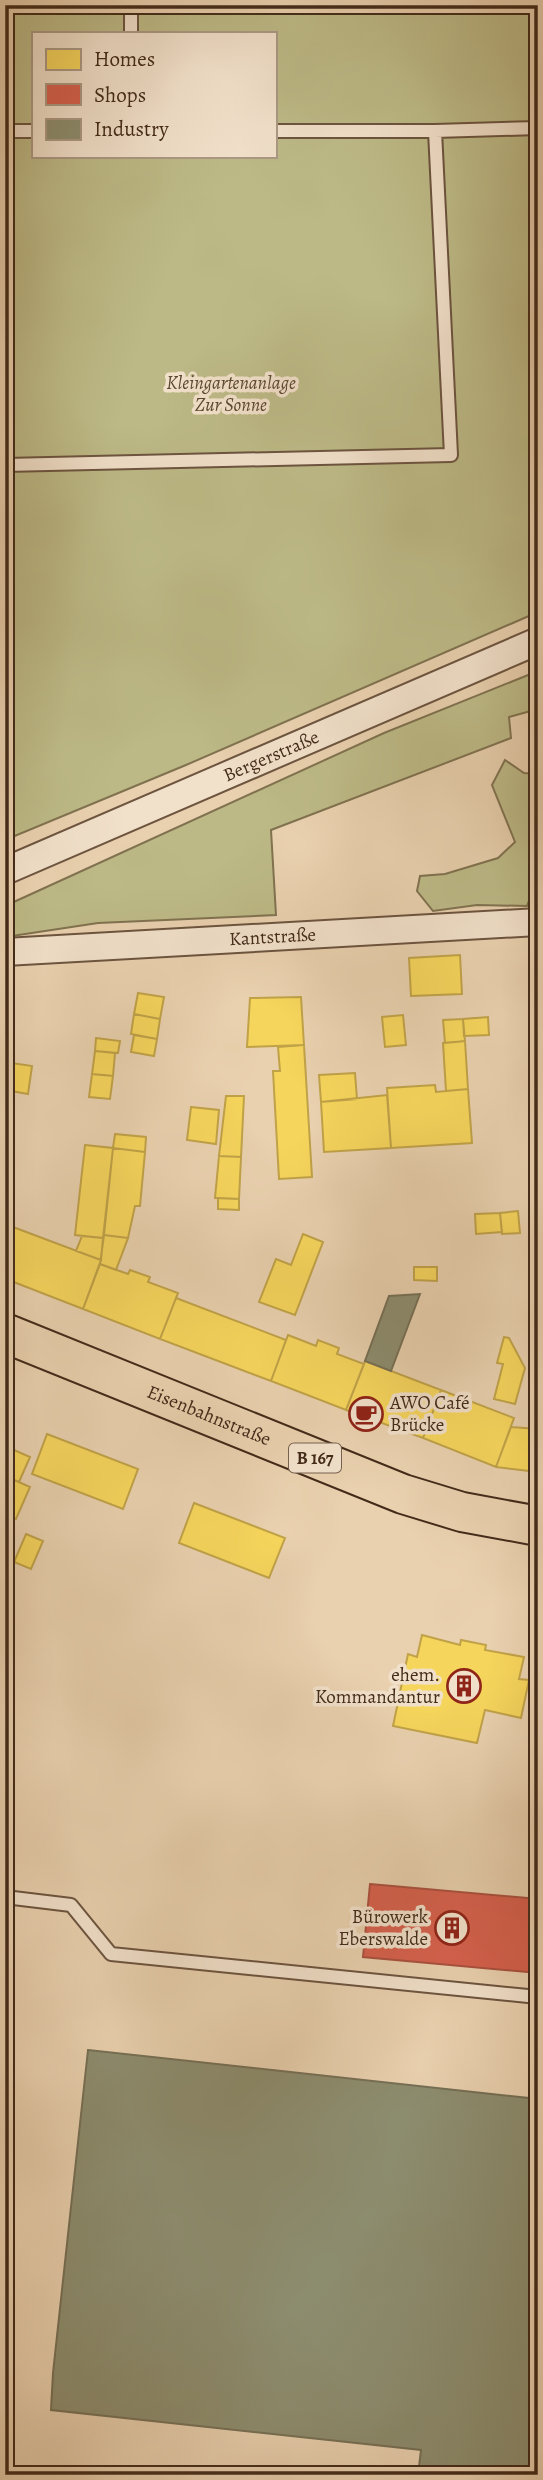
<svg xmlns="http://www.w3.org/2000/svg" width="543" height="2480" font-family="Alegreya,serif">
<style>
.green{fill:#bcb986;stroke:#807250;stroke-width:2;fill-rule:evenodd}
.homes{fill:#f6d55c;stroke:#c0a248;stroke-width:2}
.shops{fill:#d6604d;stroke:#aa503e;stroke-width:2}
.industry{fill:#8c8c6e;stroke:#766f55;stroke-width:2}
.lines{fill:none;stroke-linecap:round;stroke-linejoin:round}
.service-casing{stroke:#6c543f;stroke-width:16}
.minor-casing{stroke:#6c543f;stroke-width:30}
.primary-casing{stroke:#432b1a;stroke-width:42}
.service{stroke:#f1e0ca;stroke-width:12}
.minor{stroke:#f1e0ca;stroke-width:26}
.primary{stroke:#e9d0ae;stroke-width:38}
.labels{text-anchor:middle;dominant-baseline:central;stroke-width:7;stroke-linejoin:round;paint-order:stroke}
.shield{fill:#f1e0ca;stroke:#77614f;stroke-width:2}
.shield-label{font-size:18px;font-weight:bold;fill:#432b1a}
.park-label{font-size:19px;font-style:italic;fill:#5b4730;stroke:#f1e0ca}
.street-label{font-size:19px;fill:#432b1a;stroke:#f1e0ca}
.poi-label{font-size:19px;fill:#432b1a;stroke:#f1e0ca;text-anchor:end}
</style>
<rect width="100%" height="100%" fill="#e9d0ae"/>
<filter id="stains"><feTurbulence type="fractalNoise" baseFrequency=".00286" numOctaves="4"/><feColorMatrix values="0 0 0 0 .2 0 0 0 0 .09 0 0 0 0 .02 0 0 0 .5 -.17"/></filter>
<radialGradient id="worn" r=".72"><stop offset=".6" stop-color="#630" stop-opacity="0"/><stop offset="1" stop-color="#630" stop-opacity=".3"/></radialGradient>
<!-- green -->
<path class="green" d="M 5,5 L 538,5 L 538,612 L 186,765 L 5,840 ZM 33,33 L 275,33 L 275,156 L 33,156 Z
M 538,671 L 538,709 L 509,717 L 511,738 L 271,830 L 276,915 L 98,923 L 12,936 L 5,934 L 5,906 L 384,733 Z
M 505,760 L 524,773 L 538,774 L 538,854 L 533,854 L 536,881 L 527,906 L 477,905 L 433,911 L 417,891 L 420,876 L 445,874 L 498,858 L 515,842 L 492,785 Z"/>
<!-- homes -->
<path class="homes" d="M 460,955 L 462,994 L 411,996 L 409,958 Z
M 138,993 L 164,997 L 160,1019 L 134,1014 Z
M 301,997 L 304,1045 L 247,1047 L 250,998 Z
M 134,1014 L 160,1019 L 157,1039 L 131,1034 Z
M 403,1015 L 406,1045 L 385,1047 L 382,1017 Z
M 488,1017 L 489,1035 L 464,1036 L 463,1019 Z
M 463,1019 L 465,1041 L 445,1043 L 443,1020 Z
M 134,1035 L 157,1039 L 154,1056 L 131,1052 Z
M 96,1038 L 120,1041 L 118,1053 L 95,1051 Z
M 465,1041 L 468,1089 L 446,1091 L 443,1043 Z
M 304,1045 L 312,1177 L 279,1179 L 273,1071 L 280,1071 L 278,1047 Z
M 95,1051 L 115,1053 L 113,1076 L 92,1074 Z
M 5,1062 L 32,1066 L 28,1094 L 5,1090 Z
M 355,1073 L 357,1099 L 321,1102 L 319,1075 Z
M 92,1074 L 113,1076 L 110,1099 L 89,1097 Z
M 435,1085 L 436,1092 L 468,1089 L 472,1143 L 391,1148 L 387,1088 Z
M 387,1095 L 391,1148 L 324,1152 L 321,1102 Z
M 226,1096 L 244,1096 L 241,1157 L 219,1156 Z
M 191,1107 L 219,1110 L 216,1144 L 187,1140 Z
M 115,1134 L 146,1137 L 145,1152 L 113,1148 Z
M 85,1145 L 113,1148 L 103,1238 L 75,1235 Z
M 113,1148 L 145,1152 L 140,1206 L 135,1206 L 128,1238 L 104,1235 Z
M 219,1156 L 241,1157 L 239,1199 L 215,1198 Z
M 218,1198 L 239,1199 L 239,1210 L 218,1209 Z
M 518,1211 L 520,1233 L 502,1234 L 500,1213 Z
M 500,1213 L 502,1232 L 476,1234 L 475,1214 Z
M 5,1220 L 14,1223 L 6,1279 L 5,1279 Z
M 13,1227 L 101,1260 L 83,1309 L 6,1279 Z
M 303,1234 L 323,1242 L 295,1315 L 259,1302 L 276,1259 L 291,1265 Z
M 104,1235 L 128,1238 L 116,1270 L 100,1264 Z
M 82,1236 L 103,1238 L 101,1260 L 76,1251 Z
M 100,1264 L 128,1274 L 130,1270 L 150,1277 L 148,1282 L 178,1293 L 160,1339 L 83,1309 Z
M 414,1267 L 437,1267 L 437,1281 L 414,1280 Z
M 176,1298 L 286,1340 L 271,1381 L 160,1339 Z
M 288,1335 L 316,1346 L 318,1340 L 339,1348 L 337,1354 L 364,1364 L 346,1410 L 271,1381 Z
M 504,1337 L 509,1338 L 525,1368 L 515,1404 L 494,1399 L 503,1364 L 497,1363 Z
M 365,1361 L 441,1390 L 423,1438 L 346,1410 Z
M 441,1390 L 514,1418 L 496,1467 L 423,1438 Z
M 511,1427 L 538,1429 L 538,1472 L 496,1467 Z
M 47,1434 L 138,1469 L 123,1509 L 32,1474 Z
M 5,1446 L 30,1457 L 19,1482 L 5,1477 Z
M 12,1479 L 30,1487 L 16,1519 L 5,1515 L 5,1494 Z
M 194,1503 L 285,1538 L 269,1578 L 179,1543 Z
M 26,1534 L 43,1541 L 31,1569 L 14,1562 Z
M 422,1635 L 460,1645 L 461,1640 L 486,1645 L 485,1650 L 524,1657 L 519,1679 L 529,1680 L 521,1718 L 485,1710 L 477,1743 L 393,1726 L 408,1654 L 417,1657 Z"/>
<!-- shops -->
<path class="shops" d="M 370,1884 L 538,1899 L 538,1973 L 363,1957 Z"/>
<!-- industry -->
<path class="industry" d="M 420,1294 L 391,1371 L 365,1361 L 389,1296 Z
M 88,2050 L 538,2099 L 538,2475 L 418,2475 L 421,2450 L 51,2410 L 53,2373 Z"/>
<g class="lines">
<!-- service casing -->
<g class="service-casing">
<path id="service" d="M 131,33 L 131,5
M 5,131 L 33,131
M 275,131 L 435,131 L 538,128
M 5,465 L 451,455 L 435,131
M 5,1897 L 71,1905 L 111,1954 L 538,1997"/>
</g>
<!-- minor casing -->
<g class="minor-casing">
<g id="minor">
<path id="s1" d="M 5,871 L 538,641"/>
<path id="s2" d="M 5,952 L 538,922"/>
</g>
</g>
<!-- primary casing -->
<g class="primary-casing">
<g id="primary">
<path id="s3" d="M 5,1333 L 403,1494 L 462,1512 L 538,1526"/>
</g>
</g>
<!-- service -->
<use href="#service" class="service"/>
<!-- minor -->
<use href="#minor" class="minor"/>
<!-- primary -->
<use href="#primary" class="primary"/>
</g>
<!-- icons -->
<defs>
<g id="cafe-ring" transform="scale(1.75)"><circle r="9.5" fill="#f1e0ca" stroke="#8f2418" stroke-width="1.5"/><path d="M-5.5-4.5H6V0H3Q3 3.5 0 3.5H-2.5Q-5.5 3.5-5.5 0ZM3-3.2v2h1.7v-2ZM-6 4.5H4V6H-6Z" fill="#8f2418"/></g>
<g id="building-ring" transform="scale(1.75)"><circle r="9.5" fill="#f1e0ca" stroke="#8f2418" stroke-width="1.5"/><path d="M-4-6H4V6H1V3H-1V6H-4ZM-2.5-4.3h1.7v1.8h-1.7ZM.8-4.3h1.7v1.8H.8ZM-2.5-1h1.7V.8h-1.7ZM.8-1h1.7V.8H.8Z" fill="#8f2418"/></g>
</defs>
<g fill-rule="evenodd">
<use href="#cafe-ring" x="366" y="1414"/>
<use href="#building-ring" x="464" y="1686"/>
<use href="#building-ring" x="452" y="1928"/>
</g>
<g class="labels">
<!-- shield labels -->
<rect class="shield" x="289" y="1443.5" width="52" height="29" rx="5"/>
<g class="shield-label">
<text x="315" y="1458">B 167</text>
</g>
<!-- park labels -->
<g class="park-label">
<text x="231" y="383">Kleingartenanlage<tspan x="231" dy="22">Zur Sonne</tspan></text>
</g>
<!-- street labels -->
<g class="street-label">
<text stroke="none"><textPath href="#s1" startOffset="290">Bergerstraße</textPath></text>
<text stroke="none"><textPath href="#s2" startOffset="268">Kantstraße</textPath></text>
<text stroke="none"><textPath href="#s3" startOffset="220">Eisenbahnstraße</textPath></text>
</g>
<!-- poi labels -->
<g class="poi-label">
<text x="390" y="1403" text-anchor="start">AWO Café<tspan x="390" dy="22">Brücke</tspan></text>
<text x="440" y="1675">ehem.<tspan x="440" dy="22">Kommandantur</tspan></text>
<text x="428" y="1917">Bürowerk<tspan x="428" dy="22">Eberswalde</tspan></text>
</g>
</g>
<!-- margin -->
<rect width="543" height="2480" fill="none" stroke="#e9d0ae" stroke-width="28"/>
<rect x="7" y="7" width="529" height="2466" fill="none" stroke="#432b1a" stroke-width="3.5"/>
<rect x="14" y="14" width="515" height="2452" fill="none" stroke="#432b1a" stroke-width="2"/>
<!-- legend -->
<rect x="32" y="32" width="245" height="126" fill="#f1e0ca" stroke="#ab9884" stroke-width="2"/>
<rect x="46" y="49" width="35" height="21" fill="#f6d55c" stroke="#ab9884" stroke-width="2"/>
<text x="94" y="66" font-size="21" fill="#432b1a">Homes</text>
<rect x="46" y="84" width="35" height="21" fill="#d6604d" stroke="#ab9884" stroke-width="2"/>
<text x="94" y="102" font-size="21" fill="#432b1a">Shops</text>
<rect x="46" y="119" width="35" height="21" fill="#8c8c6e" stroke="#ab9884" stroke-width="2"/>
<text x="94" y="136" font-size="21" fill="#432b1a">Industry</text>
<rect width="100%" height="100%" filter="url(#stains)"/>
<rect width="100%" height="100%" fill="url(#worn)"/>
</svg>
